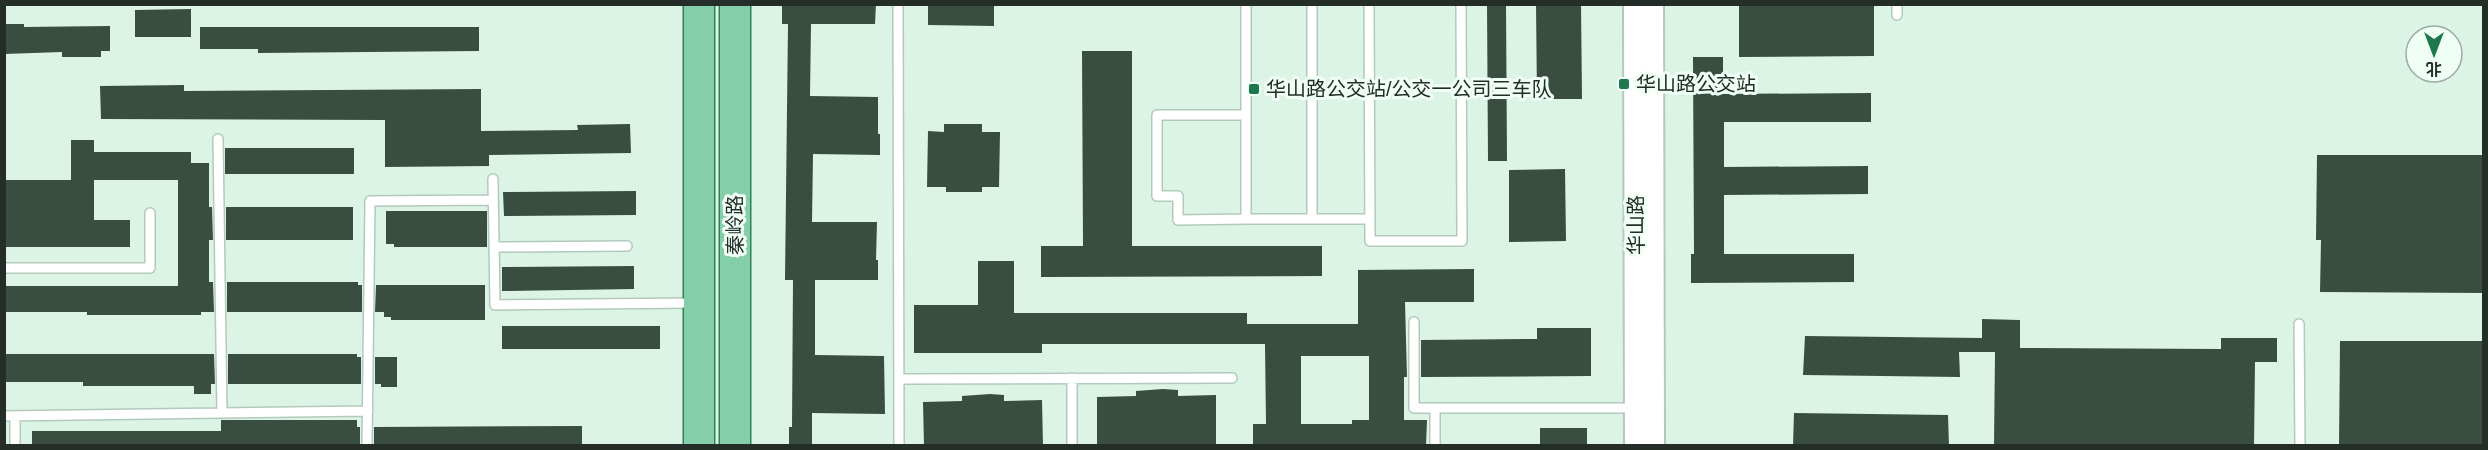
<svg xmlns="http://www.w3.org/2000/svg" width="2488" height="450" font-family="Arial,'Noto Sans SC',sans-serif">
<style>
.building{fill:#394d41;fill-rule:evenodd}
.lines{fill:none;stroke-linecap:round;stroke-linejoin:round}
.service-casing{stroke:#b2cabb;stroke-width:12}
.tertiary-casing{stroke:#b2cabb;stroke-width:26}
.primary-casing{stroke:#2e8158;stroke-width:33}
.service{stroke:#fff;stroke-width:9}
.tertiary{stroke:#fff;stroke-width:22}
.primary{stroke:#85ceaa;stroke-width:30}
.poi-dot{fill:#1e784d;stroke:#f0fff5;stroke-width:2}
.labels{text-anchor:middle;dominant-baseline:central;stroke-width:6;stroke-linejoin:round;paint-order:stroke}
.poi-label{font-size:20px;fill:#242d27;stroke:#f0fff5;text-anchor:start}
.street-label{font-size:20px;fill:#242d27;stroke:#f0fff5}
</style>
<rect width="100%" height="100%" fill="#dcf4e5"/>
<!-- building -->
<path class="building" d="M 782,4 L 876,4 L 875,24 L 811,24 L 810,96 L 878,97 L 878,134 L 880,134 L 880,155 L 813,154 L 812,222 L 877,222 L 876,260 L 878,260 L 878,280 L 815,280 L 815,355 L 884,356 L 885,414 L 812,413 L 812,446 L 789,446 L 789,427 L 792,427 L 793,280 L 785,280 L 788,24 L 782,24 Z
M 928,4 L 994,4 L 994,26 L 928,25 Z
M 1487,4 L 1506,4 L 1507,161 L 1488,161 Z
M 1536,4 L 1581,4 L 1582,99 L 1537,99 Z
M 1739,4 L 1874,4 L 1874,56 L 1739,57 Z
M 191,9 L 191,37 L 135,37 L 135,10 Z
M 4,24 L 24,24 L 24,27 L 110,26 L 110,51 L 101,51 L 101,57 L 62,57 L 62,52 L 4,54 Z
M 200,27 L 479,27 L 479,51 L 258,53 L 258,49 L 200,49 Z
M 1082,51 L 1132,51 L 1132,246 L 1322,246 L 1322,276 L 1041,277 L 1041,246 L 1083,246 Z
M 1693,57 L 1723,57 L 1723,94 L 1871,93 L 1871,122 L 1724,122 L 1724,167 L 1868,166 L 1868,194 L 1724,195 L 1724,254 L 1854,254 L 1854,282 L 1691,283 L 1691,254 L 1694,254 Z
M 184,85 L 184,91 L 481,89 L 481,131 L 578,130 L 577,125 L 630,124 L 631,153 L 489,155 L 489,166 L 385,167 L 385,120 L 101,119 L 100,86 Z
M 944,124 L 982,124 L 982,132 L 1000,132 L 999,187 L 982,187 L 982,192 L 946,192 L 946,187 L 927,187 L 928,131 L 944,132 Z
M 71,140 L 94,140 L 94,152 L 191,152 L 191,163 L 209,163 L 209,207 L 212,207 L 213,240 L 209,240 L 209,282 L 213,282 L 214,312 L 201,312 L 201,315 L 87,315 L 87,312 L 4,312 L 4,286 L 178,286 L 178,180 L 94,180 L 94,220 L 130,220 L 130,247 L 4,247 L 4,180 L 71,180 Z
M 225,148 L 354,148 L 354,174 L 225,174 Z
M 2317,155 L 2484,155 L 2484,293 L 2320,292 L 2321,240 L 2316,240 Z
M 1565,169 L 1566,241 L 1509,242 L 1509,170 Z
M 636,191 L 636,215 L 504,216 L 503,192 Z
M 226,207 L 353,207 L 353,240 L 226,240 Z
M 386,211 L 487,211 L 487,247 L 394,247 L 394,244 L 386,244 Z
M 978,261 L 1014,261 L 1014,313 L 1247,313 L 1247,324 L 1358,324 L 1358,270 L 1474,269 L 1474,302 L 1405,302 L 1407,377 L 1404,377 L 1404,420 L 1427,420 L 1426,446 L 1253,446 L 1253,424 L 1266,424 L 1265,344 L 1042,344 L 1042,353 L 914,353 L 914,305 L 978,305 ZM 1301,356 L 1369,356 L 1369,420 L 1352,420 L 1352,424 L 1301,424 Z
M 634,266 L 634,289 L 502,291 L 502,267 Z
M 227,282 L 358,282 L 358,285 L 362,285 L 362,312 L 227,312 Z
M 376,285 L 485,285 L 485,320 L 391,320 L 391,317 L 384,317 L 384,312 L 375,312 Z
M 1982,319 L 2020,320 L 2020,348 L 2221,349 L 2221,338 L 2277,338 L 2277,362 L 2255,362 L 2254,446 L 1994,446 L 1995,352 L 1959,352 L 1960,377 L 1803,375 L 1805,336 L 1982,338 Z
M 502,326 L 660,326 L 660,349 L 502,349 Z
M 1537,328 L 1591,328 L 1591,376 L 1421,377 L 1421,340 L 1537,339 Z
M 2340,341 L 2484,341 L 2484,446 L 2339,446 Z
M 4,354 L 214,354 L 215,384 L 211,384 L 211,394 L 194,394 L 194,386 L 83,386 L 83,382 L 4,382 Z
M 228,354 L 357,354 L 357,357 L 361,357 L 361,384 L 228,384 Z
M 375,357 L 397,357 L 397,387 L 381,387 L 381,384 L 375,384 Z
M 1163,389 L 1178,390 L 1178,396 L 1216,395 L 1216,446 L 1097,446 L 1097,397 L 1136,396 L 1136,391 Z
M 990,394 L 1004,395 L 1004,401 L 1042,400 L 1043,446 L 924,446 L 923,402 L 962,401 L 962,396 Z
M 1794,413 L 1948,415 L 1949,446 L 1793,446 Z
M 221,420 L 357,420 L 357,427 L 360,427 L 360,446 L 32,446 L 32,431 L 221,431 Z
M 582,426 L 582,446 L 374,446 L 374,427 Z
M 1540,428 L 1587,428 L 1587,446 L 1540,446 Z"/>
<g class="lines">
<!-- service casing -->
<g class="service-casing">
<path id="service" d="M 898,4 L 899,446
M 1246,4 L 1246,219 L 1370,219
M 1312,4 L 1312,219
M 1369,4 L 1370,241 L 1462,241 L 1461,4
M 1897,4 L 1897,15
M 1246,115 L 1157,115 L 1157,196 L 1178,196 L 1178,220 L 1246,219
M 218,139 L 222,413
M 493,179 L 495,305 L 694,303
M 494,247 L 627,246
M 4,268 L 150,268 L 150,213
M 1414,322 L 1414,408 L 1636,408
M 2299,324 L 2300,446
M 1072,378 L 1072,446
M 899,379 L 1232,378
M 1435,408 L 1435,446
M 4,416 L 368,411
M 15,416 L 15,446
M 367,446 L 370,201 L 493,200"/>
</g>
<!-- tertiary casing -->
<g class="tertiary-casing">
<path id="tertiary" d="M 1635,4 L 1636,446
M 1652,4 L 1653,446"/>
</g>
<!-- primary casing -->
<g class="primary-casing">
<path id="primary" d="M 699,4 L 699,446
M 735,4 L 735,446"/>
</g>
<!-- service -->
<use href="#service" class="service"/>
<!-- tertiary -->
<use href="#tertiary" class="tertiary"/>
<!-- primary -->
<use href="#primary" class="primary"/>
</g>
<!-- markers -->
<g class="poi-dot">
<rect x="1618" y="78" width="12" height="12" rx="3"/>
<rect x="1248" y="83" width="12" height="12" rx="3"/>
</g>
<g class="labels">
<!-- poi labels -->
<g class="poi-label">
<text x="1636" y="84">华山路公交站</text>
<text x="1266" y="89">华山路公交站/公交一公司三车队</text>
</g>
<!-- street labels -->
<g class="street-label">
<text transform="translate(735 225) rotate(-90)">秦岭路</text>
<text transform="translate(1636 225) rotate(-90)">华山路</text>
</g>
</g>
<!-- border -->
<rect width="2488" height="450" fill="none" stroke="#242d27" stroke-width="12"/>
<!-- north arrow -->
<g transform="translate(2434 54) rotate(180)"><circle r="28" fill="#f0fff5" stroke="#9eaba3" stroke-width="1.5"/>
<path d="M0-4.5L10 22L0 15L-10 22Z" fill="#1e784d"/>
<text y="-9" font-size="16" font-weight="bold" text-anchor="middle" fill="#242d27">北</text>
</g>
</svg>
